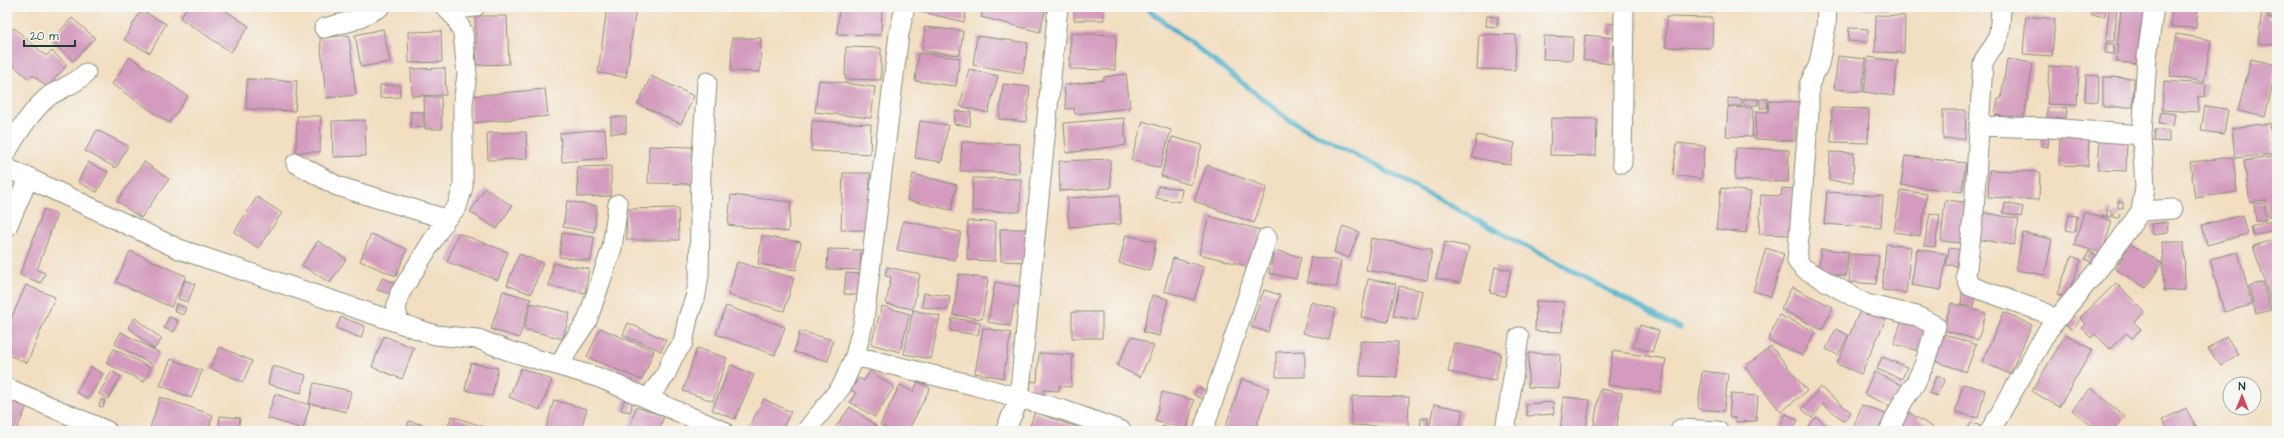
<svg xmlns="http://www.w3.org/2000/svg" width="2284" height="438" font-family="'Architects Daughter',sans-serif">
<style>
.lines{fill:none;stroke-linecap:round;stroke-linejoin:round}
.stream{stroke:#4cb1cb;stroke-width:5}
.building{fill:#d49bbe}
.minor-casing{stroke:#888e7a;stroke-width:21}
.minor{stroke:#fff;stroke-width:19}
</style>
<rect width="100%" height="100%" fill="#f6f6f2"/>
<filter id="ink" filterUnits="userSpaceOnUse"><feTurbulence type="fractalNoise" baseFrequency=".025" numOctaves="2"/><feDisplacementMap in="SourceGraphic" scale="8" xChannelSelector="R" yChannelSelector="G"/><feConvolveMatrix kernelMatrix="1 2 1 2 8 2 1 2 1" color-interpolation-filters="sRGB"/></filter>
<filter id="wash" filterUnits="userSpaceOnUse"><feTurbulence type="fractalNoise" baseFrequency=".012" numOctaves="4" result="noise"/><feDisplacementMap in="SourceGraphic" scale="16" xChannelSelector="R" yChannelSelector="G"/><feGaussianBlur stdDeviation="0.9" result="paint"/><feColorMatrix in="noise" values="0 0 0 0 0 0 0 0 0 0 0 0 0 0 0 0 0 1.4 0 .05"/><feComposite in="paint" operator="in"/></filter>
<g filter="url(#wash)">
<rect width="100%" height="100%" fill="#f2dec0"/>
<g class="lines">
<!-- stream -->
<path class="stream" d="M 1145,7 L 1290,120 L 1679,328"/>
</g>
<g id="blocks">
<!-- building -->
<path class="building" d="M 187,7 L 220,7 L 249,26 L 231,52 L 180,18 Z
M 607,7 L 636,7 L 626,77 L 598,73 Z
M 839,7 L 882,8 L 881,35 L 837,34 Z
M 919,7 L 967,7 L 964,22 L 918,11 Z
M 984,7 L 1046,7 L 1040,32 L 981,17 Z
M 1074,7 L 1103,7 L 1104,20 L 1074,20 Z
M 1700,7 L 1715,7 L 1715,9 L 1700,8 Z
M 1861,7 L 1889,7 L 1889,10 L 1860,9 Z
M 2069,7 L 2081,7 L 2080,10 Z
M 2092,7 L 2106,7 L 2105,16 L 2091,15 Z
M 2109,7 L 2117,7 L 2114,41 L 2106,41 Z
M 2172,7 L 2198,7 L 2196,28 L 2171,27 Z
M 2271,7 L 2277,7 L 2277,19 L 2270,18 Z
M 2121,8 L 2148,10 L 2143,64 L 2116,62 Z
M 141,10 L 166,24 L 150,53 L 124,40 Z
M 2262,10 L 2268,11 L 2268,19 L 2277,20 L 2277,45 L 2258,43 Z
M 1876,15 L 1905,16 L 1904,53 L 1875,52 Z
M 475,16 L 507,16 L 509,64 L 477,65 Z
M 1487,16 L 1498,17 L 1497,27 L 1486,26 Z
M 2026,16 L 2055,19 L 2052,56 L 2023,54 Z
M 1666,17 L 1713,18 L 1712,48 L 1666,47 Z
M 72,18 L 95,38 L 73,61 L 51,41 Z
M 1608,23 L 1616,24 L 1615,34 L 1606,33 Z
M 925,27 L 963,31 L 960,55 L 922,51 Z
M 14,28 L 46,56 L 52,51 L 67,65 L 47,87 L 33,75 L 29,79 L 7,60 L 7,36 Z
M 1849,28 L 1868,29 L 1868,42 L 1848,41 Z
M 383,29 L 390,62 L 361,67 L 355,35 Z
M 441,31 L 442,62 L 409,63 L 408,32 Z
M 1071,33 L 1116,35 L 1115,70 L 1070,69 Z
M 1479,34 L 1516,35 L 1515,70 L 1477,69 Z
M 2177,34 L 2211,40 L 2204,82 L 2170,76 Z
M 349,35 L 356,95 L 326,98 L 320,38 Z
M 1585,35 L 1614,38 L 1611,64 L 1583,60 Z
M 977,36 L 1028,43 L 1023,73 L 973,65 Z
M 1544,36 L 1573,37 L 1572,60 L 1543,59 Z
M 732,38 L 761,38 L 760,72 L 731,71 Z
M 2106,43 L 2114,44 L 2113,54 L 2105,53 Z
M 846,47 L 881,48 L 881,80 L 845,79 Z
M 918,53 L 960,58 L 956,86 L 915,81 Z
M 1838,56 L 1866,59 L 1862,92 L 1834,89 Z
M 130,57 L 188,96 L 169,123 L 112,84 Z
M 1868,57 L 1898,61 L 1893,96 L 1864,92 Z
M 2007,59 L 2033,63 L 2024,119 L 1995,115 L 1998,99 L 2001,99 Z
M 2251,59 L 2277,65 L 2265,117 L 2238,111 Z
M 2049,66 L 2079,68 L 2077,105 L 2047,104 Z
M 445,68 L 446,95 L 412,96 L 411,69 Z
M 969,69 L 998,76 L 988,113 L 960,106 Z
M 1126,74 L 1130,108 L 1075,114 L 1074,108 L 1066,109 L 1064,85 L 1104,80 L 1104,77 Z
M 2086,75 L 2099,76 L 2098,102 L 2085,101 Z
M 651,76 L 694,96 L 681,124 L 638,104 Z
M 2103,77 L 2134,78 L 2133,107 L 2103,107 Z
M 247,79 L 297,81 L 295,111 L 246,109 Z
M 819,80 L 875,87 L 871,118 L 815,112 Z
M 2164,81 L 2206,84 L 2205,97 L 2198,96 L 2198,112 L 2162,110 Z
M 1003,84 L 1030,87 L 1026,122 L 999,119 Z
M 380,85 L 400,85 L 400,97 L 380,98 Z
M 545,89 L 548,116 L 472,123 L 470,96 Z
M 424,97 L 441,97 L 442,129 L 425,129 Z
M 1728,98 L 1742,99 L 1742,106 L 1728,106 Z
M 1744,99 L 1758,99 L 1758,105 L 1744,106 Z
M 1760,99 L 1768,99 L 1767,108 L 1760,108 Z
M 1769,101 L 1805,102 L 1804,118 L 1796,118 L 1795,141 L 1755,139 L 1756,111 L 1768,112 Z
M 2205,106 L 2228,109 L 2224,134 L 2201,131 Z
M 1728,107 L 1753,108 L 1752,137 L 1726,136 Z
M 1832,108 L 1869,109 L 1868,143 L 1831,142 Z
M 2047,108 L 2067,108 L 2066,118 L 2047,118 Z
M 1943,110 L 1966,110 L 1965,139 L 1943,139 Z
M 955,111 L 971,112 L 970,126 L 954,124 Z
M 410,112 L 423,112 L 423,127 L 411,128 Z
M 2161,112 L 2175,114 L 2173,126 L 2159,124 Z
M 297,116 L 321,116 L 320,152 L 296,152 Z
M 611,117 L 626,117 L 626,133 L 611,133 Z
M 1124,118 L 1126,145 L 1066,153 L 1064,123 Z
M 1551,118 L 1597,119 L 1596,156 L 1550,155 Z
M 365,120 L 366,156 L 333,157 L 332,121 Z
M 812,121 L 871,124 L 870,154 L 811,151 Z
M 920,121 L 948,125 L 942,162 L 915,158 Z
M 1143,121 L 1171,130 L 1160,168 L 1131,160 Z
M 2270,123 L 2273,154 L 2235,158 L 2232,128 Z
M 605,129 L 607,158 L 562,162 L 560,133 Z
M 97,130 L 128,146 L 116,168 L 85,151 Z
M 2155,130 L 2169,131 L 2169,142 L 2154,141 Z
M 526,132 L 527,159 L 488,160 L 487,133 Z
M 2060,133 L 2089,134 L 2088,166 L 2059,165 Z
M 1477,135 L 1515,143 L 1510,165 L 1472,157 Z
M 2042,135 L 2049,135 L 2048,147 L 2041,146 Z
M 1172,137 L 1202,145 L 1191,185 L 1161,176 Z
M 2100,137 L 2127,138 L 2126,171 L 2098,170 Z
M 962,142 L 1020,144 L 1019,173 L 960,171 Z
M 1677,143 L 1705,146 L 1701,179 L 1673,175 Z
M 649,146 L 694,147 L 693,184 L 648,183 Z
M 1736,148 L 1789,150 L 1788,182 L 1735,180 Z
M 1830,152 L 1854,153 L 1853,182 L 1829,181 Z
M 1905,156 L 1966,163 L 1962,192 L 1901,185 Z
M 2276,156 L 2277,215 L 2268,216 L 2266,200 L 2250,202 L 2244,161 Z
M 2233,157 L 2237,192 L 2195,198 L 2190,162 Z
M 1110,159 L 1111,188 L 1060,191 L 1059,161 Z
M 88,162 L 108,172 L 97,192 L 78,182 Z
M 144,162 L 169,179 L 141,218 L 117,201 Z
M 1207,165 L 1267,187 L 1254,223 L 1194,201 Z
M 611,166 L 611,196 L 578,197 L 577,167 Z
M 1989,170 L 2040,172 L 2039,200 L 1988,197 Z
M 843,173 L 870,173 L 869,230 L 841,230 Z
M 913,174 L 957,185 L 951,210 L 907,200 Z
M 973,178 L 1021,179 L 1020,212 L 972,211 Z
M 1158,186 L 1182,189 L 1180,202 L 1156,198 Z
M 485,188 L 512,206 L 497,229 L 470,212 Z
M 1721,188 L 1751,192 L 1746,233 L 1716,229 Z
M 1782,188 L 1793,189 L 1790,235 L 1759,234 L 1761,195 L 1781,196 Z
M 1901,190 L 1927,194 L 1920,236 L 1894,232 Z
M 1827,192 L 1883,196 L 1881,228 L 1824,224 Z
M 731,195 L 791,202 L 788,232 L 728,225 Z
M 1119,195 L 1121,224 L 1069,227 L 1067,198 Z
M 257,197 L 282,213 L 258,248 L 234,232 Z
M 1945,200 L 1973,203 L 1968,244 L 1941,241 Z
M 567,201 L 597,206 L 594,232 L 563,227 Z
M 2118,202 L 2123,202 L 2123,208 L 2118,208 Z
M 2005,203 L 2023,207 L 2021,217 L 2003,213 Z
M 2264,203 L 2266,220 L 2256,221 L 2254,204 Z
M 678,208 L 679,240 L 627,240 L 626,209 Z
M 44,209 L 57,214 L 37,270 L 45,273 L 41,283 L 20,275 Z
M 2107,210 L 2111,210 L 2111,217 L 2102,217 L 2102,215 L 2107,215 Z
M 1980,212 L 2019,219 L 2014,245 L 1975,239 Z
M 2084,212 L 2112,221 L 2102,253 L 2074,245 Z
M 1930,213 L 1940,215 L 1935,247 L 1924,246 Z
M 2113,213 L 2120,214 L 2119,218 L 2113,217 Z
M 2069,215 L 2077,216 L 2075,232 L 2066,230 Z
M 2243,215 L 2248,234 L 2207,245 L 2202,225 Z
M 1209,216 L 1261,230 L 1252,267 L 1199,254 Z
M 2277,219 L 2277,229 L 2253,236 L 2251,227 Z
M 903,221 L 961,232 L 955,260 L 897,250 Z
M 968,221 L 996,222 L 995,261 L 967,260 Z
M 2167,222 L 2168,233 L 2153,235 L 2151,224 Z
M 1343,226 L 1359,232 L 1349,258 L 1334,252 Z
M 1000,229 L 1030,229 L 1029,262 L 1001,261 Z
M 458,233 L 508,252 L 498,280 L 447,262 Z
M 562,233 L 594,237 L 591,261 L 559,257 Z
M 2023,233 L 2052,239 L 2045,275 L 2016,270 Z
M 371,234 L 407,249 L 396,276 L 360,261 Z
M 1126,235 L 1156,242 L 1150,271 L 1119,263 Z
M 762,236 L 801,242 L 796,270 L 758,264 Z
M 1371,238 L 1432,249 L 1427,280 L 1366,270 Z
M 2277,239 L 2277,302 L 2272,304 L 2253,246 Z
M 318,241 L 346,259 L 330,283 L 302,265 Z
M 1445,242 L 1469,247 L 1460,283 L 1436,278 Z
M 2162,242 L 2184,242 L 2185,290 L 2164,291 Z
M 1886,244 L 1911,247 L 1906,293 L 1882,290 Z
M 2130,244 L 2162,263 L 2146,288 L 2115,269 Z
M 1766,248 L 1784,254 L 1771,296 L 1753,291 Z
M 1949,248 L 1964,250 L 1962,266 L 1947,265 Z
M 828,249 L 861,250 L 860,270 L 827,269 Z
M 1821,249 L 1849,252 L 1846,276 L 1818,273 Z
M 1917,249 L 1947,254 L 1941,290 L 1911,285 Z
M 1274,250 L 1301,257 L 1296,279 L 1269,273 Z
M 130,251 L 186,276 L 171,307 L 116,282 Z
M 2089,251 L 2099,257 L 2094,264 L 2085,259 Z
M 2238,252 L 2252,305 L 2224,312 L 2210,259 Z
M 519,254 L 543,263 L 531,294 L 507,285 Z
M 1851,254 L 1879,256 L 1876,284 L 1849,282 Z
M 2072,256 L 2081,260 L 2066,298 L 2057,294 Z
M 1311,257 L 1341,261 L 1337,287 L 1307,282 Z
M 1173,258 L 1204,267 L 1194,300 L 1164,291 Z
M 737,262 L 794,278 L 784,311 L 728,295 Z
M 553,263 L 589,269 L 585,293 L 549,286 Z
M 887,267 L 920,274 L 913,309 L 886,304 L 891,277 L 885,276 Z
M 1495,267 L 1511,270 L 1505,296 L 1490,293 Z
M 846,273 L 861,274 L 859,295 L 844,294 Z
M 959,274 L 988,279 L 982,319 L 953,315 Z
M 382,278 L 394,282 L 390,294 L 377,290 Z
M 1368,279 L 1396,284 L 1388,322 L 1361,317 Z
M 185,280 L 195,284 L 188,302 L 178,299 Z
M 995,282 L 1026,288 L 1023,306 L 1014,305 L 1010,326 L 988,322 Z
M 2263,282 L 2271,310 L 2256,314 L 2249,286 Z
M 2116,283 L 2145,312 L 2134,322 L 2141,329 L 2132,338 L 2126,333 L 2110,349 L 2095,334 L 2091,338 L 2081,328 L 2086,324 L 2080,318 Z
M 26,285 L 55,297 L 27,363 L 7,354 L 7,328 Z
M 1399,286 L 1423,291 L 1417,320 L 1393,316 Z
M 1792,287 L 1833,307 L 1822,330 L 1781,309 Z
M 1264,290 L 1280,295 L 1268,332 L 1251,327 Z
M 503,291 L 531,299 L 519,338 L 491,329 Z
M 1962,292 L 1975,294 L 1974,307 L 1961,305 Z
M 924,293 L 950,296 L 948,310 L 922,307 Z
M 1152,295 L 1168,299 L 1159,336 L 1143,332 Z
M 1536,301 L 1564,302 L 1562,332 L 1535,331 Z
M 1311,302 L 1336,309 L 1329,340 L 1303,333 Z
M 531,303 L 570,313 L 563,339 L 524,329 Z
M 1951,303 L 1986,313 L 1978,340 L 1943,330 Z
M 176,304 L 186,308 L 183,315 L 174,311 Z
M 726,306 L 785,327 L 775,355 L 716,334 Z
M 882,306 L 910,314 L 900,352 L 871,344 Z
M 1861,308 L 1886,319 L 1861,374 L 1837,364 Z
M 913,310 L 940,316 L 931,359 L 904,354 Z
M 1072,312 L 1102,312 L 1102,338 L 1072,338 Z
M 2004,312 L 2032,325 L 2010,374 L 1982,362 Z
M 2071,314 L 2079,322 L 2072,330 L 2063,323 Z
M 1779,315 L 1815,331 L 1803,356 L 1768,340 Z
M 169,317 L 178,321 L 174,332 L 164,328 Z
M 341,317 L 365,326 L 361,338 L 336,328 Z
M 135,318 L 162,339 L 154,349 L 128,327 Z
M 952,318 L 980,322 L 978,335 L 950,331 Z
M 1901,322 L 1929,330 L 1922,352 L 1894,344 Z
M 628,323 L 666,340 L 661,351 L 623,335 Z
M 1640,325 L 1659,331 L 1652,352 L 1633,346 Z
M 600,328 L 654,351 L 642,380 L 587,357 Z
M 983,328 L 1011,333 L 1003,378 L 975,373 Z
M 1836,329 L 1848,335 L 1838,355 L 1826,349 Z
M 800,331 L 833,340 L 828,361 L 794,352 Z
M 121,332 L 160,353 L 153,365 L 115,344 Z
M 1941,333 L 1976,345 L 1966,372 L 1932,360 Z
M 2066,334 L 2092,350 L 2059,407 L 2032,391 Z
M 384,336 L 414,348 L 402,379 L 372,367 Z
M 1132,336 L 1154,346 L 1140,377 L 1117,366 Z
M 2226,336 L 2238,354 L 2221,366 L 2208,349 Z
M 1360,341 L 1398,342 L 1397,377 L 1360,376 Z
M 1454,343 L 1501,353 L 1495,381 L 1448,372 Z
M 1771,346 L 1807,391 L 1781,412 L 1745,367 Z
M 220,347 L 252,361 L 243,382 L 210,368 Z
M 697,348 L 727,358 L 713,401 L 683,391 Z
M 114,349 L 151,368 L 144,382 L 106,363 Z
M 1305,351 L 1305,377 L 1276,377 L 1276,352 Z
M 1613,351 L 1666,359 L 1661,392 L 1608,385 Z
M 1039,353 L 1073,355 L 1071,387 L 1059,386 L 1059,391 L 1043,390 L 1043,395 L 1030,394 L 1031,381 L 1037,382 Z
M 1529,353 L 1560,354 L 1559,388 L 1528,387 Z
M 1882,357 L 1907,367 L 1902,379 L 1877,369 Z
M 171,359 L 202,371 L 191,398 L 160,385 Z
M 471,363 L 498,368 L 492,396 L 465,390 Z
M 731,365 L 754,375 L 735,419 L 712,410 Z
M 272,366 L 306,375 L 301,393 L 268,384 Z
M 91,367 L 103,374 L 88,399 L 76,392 Z
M 521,368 L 552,380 L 540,410 L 509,397 Z
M 112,371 L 121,377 L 108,399 L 99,394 Z
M 870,371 L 894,387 L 875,417 L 850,402 L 856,393 L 851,390 L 859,378 L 864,381 Z
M 1702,371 L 1728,374 L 1724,411 L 1698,409 Z
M 1874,372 L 1904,386 L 1894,408 L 1864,394 Z
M 1937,375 L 1945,379 L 1937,396 L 1929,393 Z
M 1242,379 L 1269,388 L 1255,431 L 1224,431 Z
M 918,382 L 930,388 L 908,431 L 892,431 L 880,425 L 900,385 L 913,392 Z
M 314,383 L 351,391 L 346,412 L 309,403 Z
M 1963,384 L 1985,390 L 1978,418 L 1955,412 Z
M 1198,387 L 1208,392 L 1205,400 L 1194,395 Z
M 1820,387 L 1851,412 L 1844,421 L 1823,404 L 1812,418 L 1802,409 Z
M 2091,388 L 2125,417 L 2113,431 L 2098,431 L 2072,410 Z
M 1600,389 L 1622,393 L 1616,431 L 1593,431 Z
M 1162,392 L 1194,400 L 1187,429 L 1155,421 Z
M 275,394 L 310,405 L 303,429 L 267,418 Z
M 1731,394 L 1758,396 L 1756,421 L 1735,422 L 1735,418 L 1729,417 Z
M 1352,396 L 1409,397 L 1408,427 L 1351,425 Z
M 8,397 L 27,406 L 16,431 L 7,431 Z
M 160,397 L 213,415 L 208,431 L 159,431 L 150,428 Z
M 1564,397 L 1590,400 L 1586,431 L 1560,431 Z
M 625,398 L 633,400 L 630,412 L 621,410 Z
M 101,399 L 105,401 L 103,407 L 99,406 Z
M 764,399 L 791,412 L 781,431 L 747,430 Z
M 554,400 L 587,409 L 580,431 L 545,431 Z
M 1553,402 L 1554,414 L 1527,416 L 1526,404 Z
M 1434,404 L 1463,410 L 1459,431 L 1429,429 Z
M 1862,405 L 1890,416 L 1884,431 L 1852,431 Z
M 636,407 L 664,416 L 659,431 L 628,431 Z
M 850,407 L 877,426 L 873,431 L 833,431 Z
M 2186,408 L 2198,431 L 2168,431 L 2162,420 Z
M 1906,411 L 1934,428 L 1932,431 L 1894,431 Z
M 1035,412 L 1079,428 L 1077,431 L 1028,431 Z
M 1786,414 L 1798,420 L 1792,431 L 1779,431 L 1777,430 Z
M 220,416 L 240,418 L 238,431 L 218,431 Z
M 452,416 L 484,427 L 483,431 L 446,431 Z
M 1816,417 L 1834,431 L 1805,431 Z
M 1421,418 L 1428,418 L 1427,431 L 1420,430 Z
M 409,421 L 438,429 L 437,431 L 406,431 Z
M 1971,422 L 1980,426 L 1978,431 L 1968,429 Z
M 1163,426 L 1175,431 L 1161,431 Z"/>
</g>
</g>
<g filter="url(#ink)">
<use href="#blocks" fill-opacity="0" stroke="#888e7a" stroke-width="1"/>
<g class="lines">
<!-- minor casing -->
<g class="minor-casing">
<path id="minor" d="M 1827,7 L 1826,26 L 1819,64 L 1809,85 L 1809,112 L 1797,261 L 1803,268 L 1866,304 L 1917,316 L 1936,326 L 1924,365 L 1915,384 L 1903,401 L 1889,431
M 2001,7 C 2000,18 2001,32 1996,42 C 1992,51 1986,53 1983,64 L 1974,210 L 1966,276 L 1970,286 L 2041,311 L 2056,320
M 450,10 L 475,7
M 324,28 L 352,21 L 380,7
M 1979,126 L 2050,128 L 2142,135
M 7,151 C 18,132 32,110 49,96 C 61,88 76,84 86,73
M 296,163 L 337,186 L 446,219
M 1622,163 L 1624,7
M 7,168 L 179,249 L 435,335 L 478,339 L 509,351 L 600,378 L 723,431
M 2141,211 L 2173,209
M 7,227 L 29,177
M 399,323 L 396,309 L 400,293 L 446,219 L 457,207 L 463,187 L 463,104 L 467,74 L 463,33 L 456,18 L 445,7
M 855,356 L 973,385 L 1063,410 L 1122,431
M 560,366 L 568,349 L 587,321 L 612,248 L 618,204
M 7,388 L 107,431
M 652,400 L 654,390 L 665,376 L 673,357 L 683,343 L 688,318 L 696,295 L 699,275 L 701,169 L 707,82
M 806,431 L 842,386 L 855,356 L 864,320 L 899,34 L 905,7
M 1005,431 L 1019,399 L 1058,7
M 1203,431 L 1267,238
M 1505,431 L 1519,337
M 1680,431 L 1681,429 L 1718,431
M 1990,431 L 2048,330 L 2106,260 L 2141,211 L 2145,187 L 2142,135 L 2147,57 L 2154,7"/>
</g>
<!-- minor -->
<use href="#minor" class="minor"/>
</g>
</g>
<!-- margin -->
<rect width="2284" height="438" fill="none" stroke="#f6f6f2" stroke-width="24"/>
<!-- north arrow -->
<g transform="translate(2242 396)"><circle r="19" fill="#f6f6f2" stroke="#a0aca6"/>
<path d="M0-3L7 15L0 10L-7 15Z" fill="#d1495b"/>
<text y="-6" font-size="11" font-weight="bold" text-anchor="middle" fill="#1f3d34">N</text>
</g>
<!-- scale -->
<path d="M24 40v6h51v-6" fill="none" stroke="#1f3d34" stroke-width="2"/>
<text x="30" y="40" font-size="12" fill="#1f3d34" stroke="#f6f6f2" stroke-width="3" paint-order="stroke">20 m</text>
</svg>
